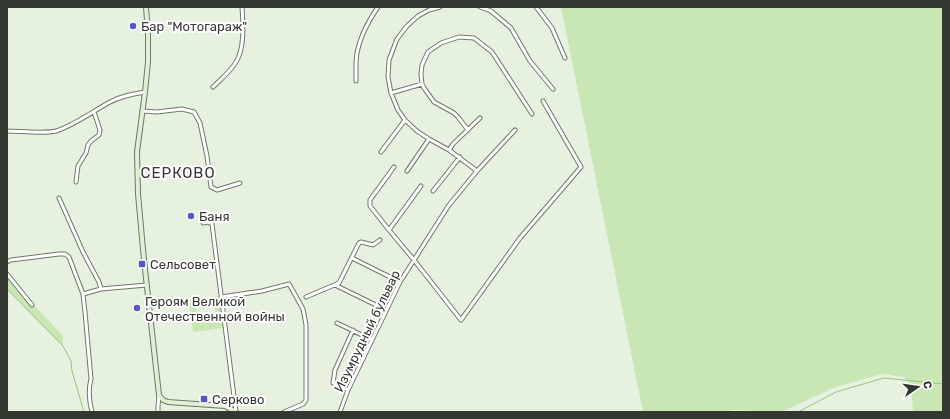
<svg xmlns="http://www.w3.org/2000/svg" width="950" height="419" font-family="Rubik,sans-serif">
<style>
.green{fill:#c9e7b5;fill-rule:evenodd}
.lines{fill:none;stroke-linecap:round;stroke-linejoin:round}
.stream{stroke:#99c27d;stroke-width:1}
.street-casing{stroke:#6d7867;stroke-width:5}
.secondary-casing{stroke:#6d7867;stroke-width:6}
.street{stroke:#fff;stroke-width:3}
.secondary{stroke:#e0f0d5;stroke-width:4}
.poi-dot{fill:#5457ce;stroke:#fff;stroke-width:1.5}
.labels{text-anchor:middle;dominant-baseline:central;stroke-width:4;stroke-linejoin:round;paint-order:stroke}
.poi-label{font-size:13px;fill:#333831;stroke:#fff;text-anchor:start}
.street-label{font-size:13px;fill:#333831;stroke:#fff}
.quarter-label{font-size:15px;letter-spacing:1px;fill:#333831;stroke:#fff}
</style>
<rect width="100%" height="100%" fill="#e6f2df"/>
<!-- green -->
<path class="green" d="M 561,7 L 943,7 L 943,412 L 913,412 L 911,386 L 904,377 L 881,374 L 833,388 L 781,412 L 732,410 L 729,412 L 643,412 Z
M 7,276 L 63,336 L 63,346 L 7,289 Z
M 219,296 L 223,328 L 193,332 L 189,300 ZM 214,303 L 217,321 L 199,323 L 196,306 Z"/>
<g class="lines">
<!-- stream -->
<path class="stream" d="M 7,289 L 63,346 L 71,361 L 72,371 L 84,412
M 798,412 L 836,392 L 884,378 L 943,384"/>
<!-- street casing -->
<g class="street-casing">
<path id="street" d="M 440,7 L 429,10 L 418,16 L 407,26 L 397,39 L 389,60 L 388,77 L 391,93 L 398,110 L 405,120 L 417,131 L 429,139 L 449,150 L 477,171
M 480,7 L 491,11 L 511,28 L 530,61 L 553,89
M 536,7 L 552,28 L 565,58
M 356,81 C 356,75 356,68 356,62 C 357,41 367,23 378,7
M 213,87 C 220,80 232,70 236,62 C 245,48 243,23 242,7
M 391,93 L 422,84
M 142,111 L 157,112 L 182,109 L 194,112 L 200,123 L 207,156 L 211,187 L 217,190 L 240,183
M 468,130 L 458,117 L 454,113 L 434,102 L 424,88 L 422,84 L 421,74 L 422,65 L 428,52 L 441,43 L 459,37 L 474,38 L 492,52 L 532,114
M 7,131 C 20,131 44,134 56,131 C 75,125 93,111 110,102 C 121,96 133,94 145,92
M 449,150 L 453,144 L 480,118
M 381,152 L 405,120
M 394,167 L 370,200 L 370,206 L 389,230 L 414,260 L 461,320 L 520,238 L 581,167 L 543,101
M 407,171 L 429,139
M 76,182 L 78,166 L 86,153 L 88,145 L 91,141 L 99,135 L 100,130 L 94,112
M 433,191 L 460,157
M 59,198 L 83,252 L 99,282 L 101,289
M 203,223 L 208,222 L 212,224 L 236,412
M 389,230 L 421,186
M 352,258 L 400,282
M 7,262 L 11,260 L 59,254 L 65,254 L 69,257 L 83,294 L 85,312 L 91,379 C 88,390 89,401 92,412
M 7,274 L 32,305
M 335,285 L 386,310
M 83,294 L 101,289 L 147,285
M 221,297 L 262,291 L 289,284 L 303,309 L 306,325 L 306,400 L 303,404 L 284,412
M 306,297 L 339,283 L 359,243 L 361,242 L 373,245 L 380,240
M 337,323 L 372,340
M 348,390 L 333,383 L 335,370 L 353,330
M 158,412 L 158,406 L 159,395
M 340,412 L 348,390 L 400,282 L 449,205 L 477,171 L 515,130"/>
</g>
<!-- secondary casing -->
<g class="secondary-casing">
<path id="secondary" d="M 146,7 L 148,34 L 148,62 L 145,92 L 137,152 L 138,194 L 144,260 L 159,395 L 163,400 L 168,402 L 225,406 L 236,412"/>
</g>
<!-- street -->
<use href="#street" class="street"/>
<!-- secondary -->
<use href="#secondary" class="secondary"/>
</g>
<!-- markers -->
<g class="poi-dot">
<circle cx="133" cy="26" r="4"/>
<circle cx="191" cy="216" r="4"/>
<rect x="138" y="260" width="8" height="8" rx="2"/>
<circle cx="137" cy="308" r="4"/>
<rect x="200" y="395" width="8" height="8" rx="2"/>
</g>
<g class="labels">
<!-- poi labels -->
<g class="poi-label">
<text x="141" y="26">Бар "Мотогараж"</text>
<text x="199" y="216">Баня</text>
<text x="150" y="264">Сельсовет</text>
<text x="145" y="301">Героям Великой<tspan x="145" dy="15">Отечественной войны</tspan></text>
<text x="212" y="399">Серково</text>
</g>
<!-- street labels -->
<g class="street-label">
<text transform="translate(367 331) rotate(-64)">Изумрудный бульвар</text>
</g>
<!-- quarter labels -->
<g class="quarter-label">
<text x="178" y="173">СЕРКОВО</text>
</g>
</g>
<!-- border -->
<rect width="950" height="419" fill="none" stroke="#333831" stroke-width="16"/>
<!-- north arrow -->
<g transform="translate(918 387) rotate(77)" stroke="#ffffff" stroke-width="3" paint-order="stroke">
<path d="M0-3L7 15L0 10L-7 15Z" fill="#333831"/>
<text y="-6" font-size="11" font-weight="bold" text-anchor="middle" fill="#333831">С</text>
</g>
</svg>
